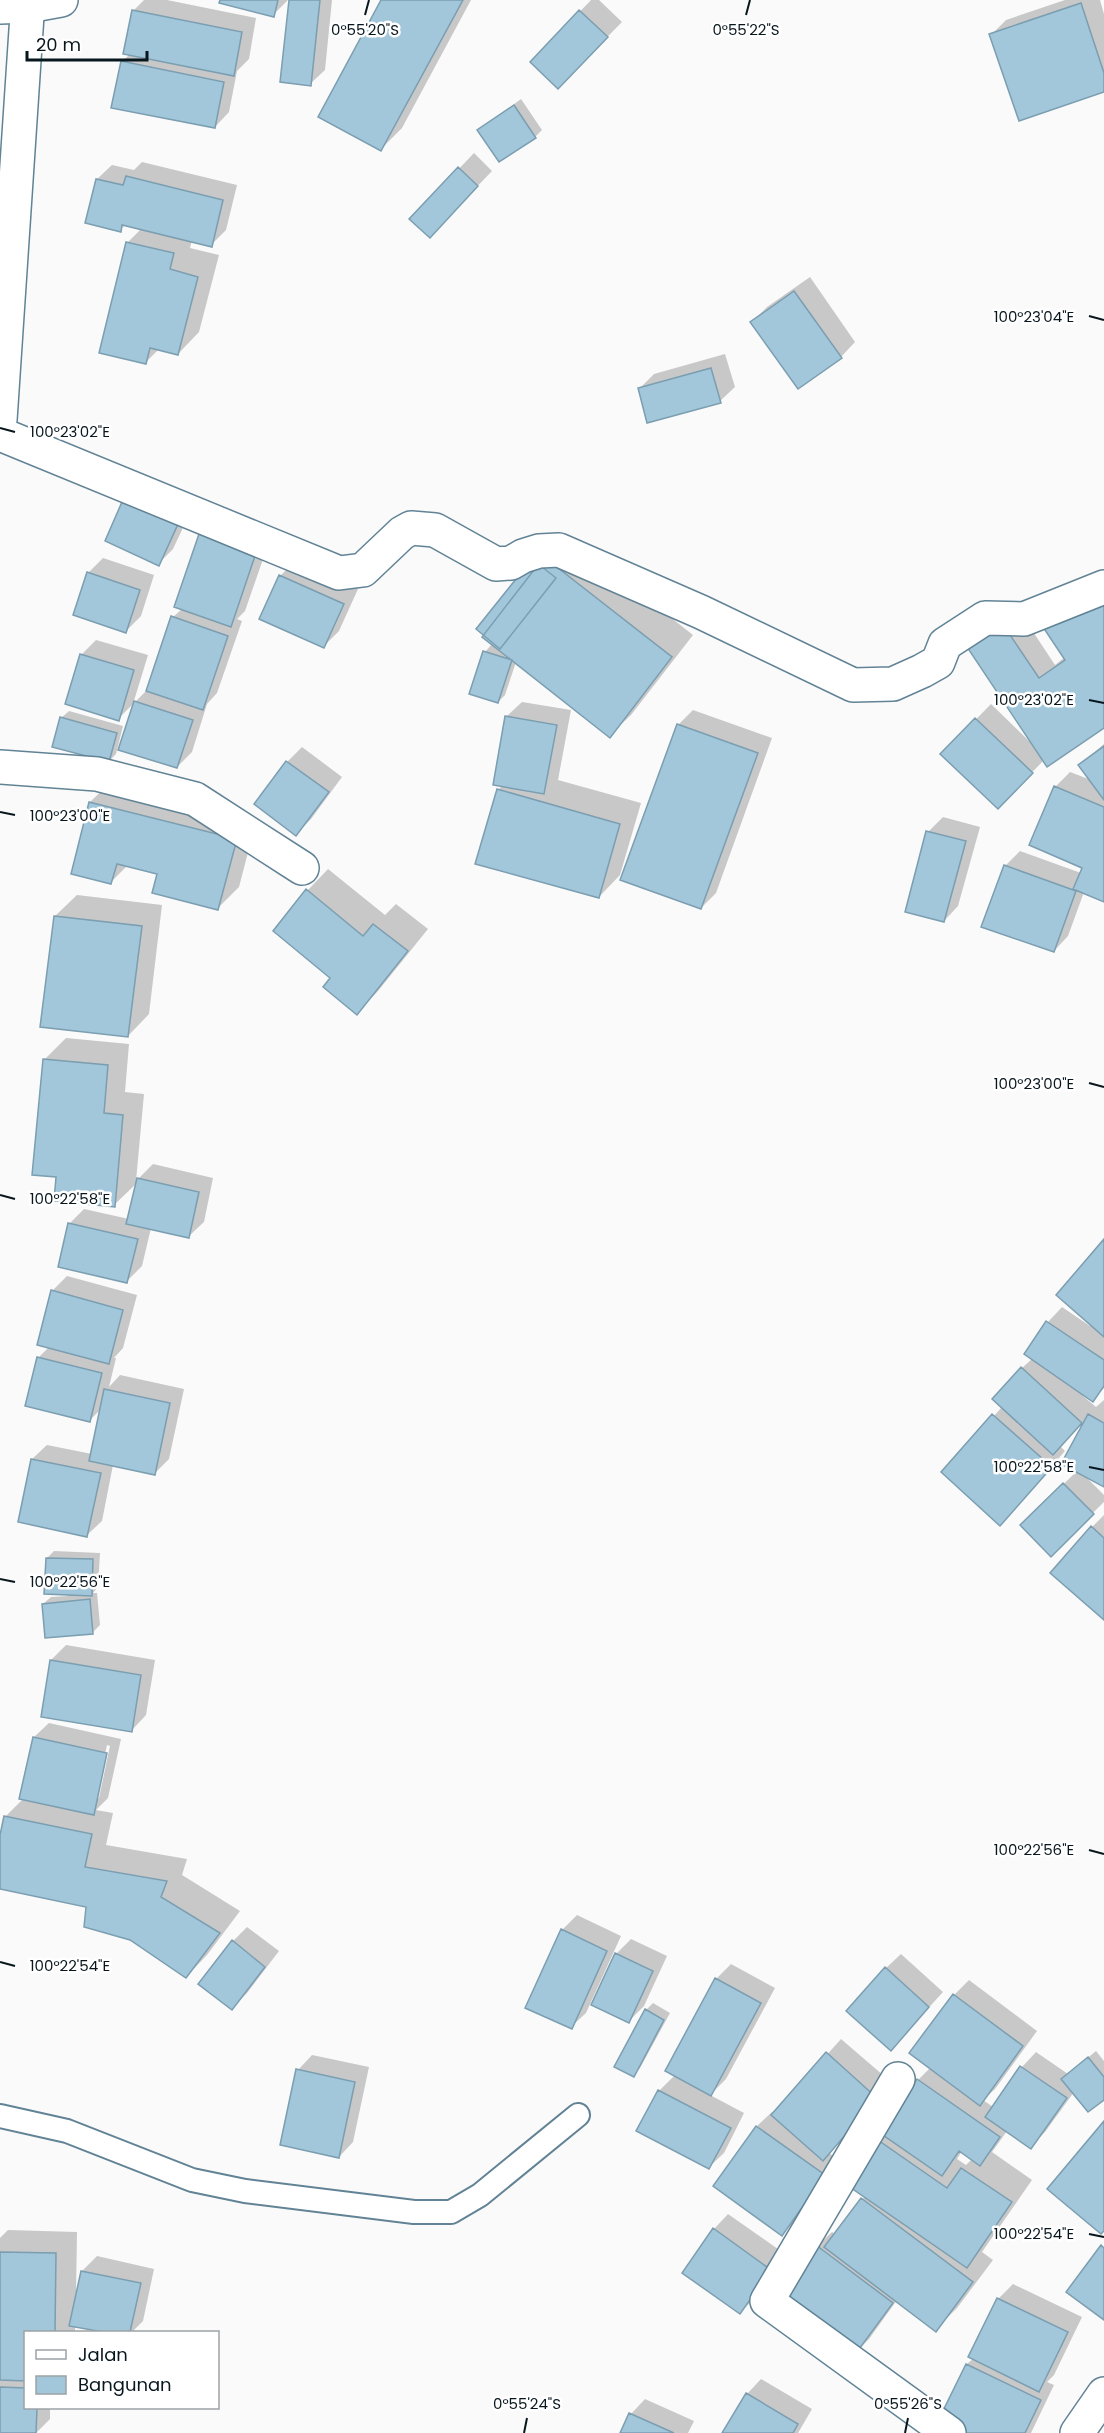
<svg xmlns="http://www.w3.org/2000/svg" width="1104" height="2433" font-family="Poppins,sans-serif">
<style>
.shadow{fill:#0003;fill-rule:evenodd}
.building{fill:#a2c6da;stroke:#7b9eb0;stroke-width:1.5}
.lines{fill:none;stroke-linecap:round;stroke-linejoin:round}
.service-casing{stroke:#618395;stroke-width:26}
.minor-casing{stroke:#618395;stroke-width:36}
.secondary-casing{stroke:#618395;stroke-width:36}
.service{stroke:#fff;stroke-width:22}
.minor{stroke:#fff;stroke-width:33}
.secondary{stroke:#fff;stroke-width:33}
.ticks{fill:none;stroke:#08161d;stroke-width:2}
.ticks-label{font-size:15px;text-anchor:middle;fill:#08161d;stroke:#fff;stroke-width:5;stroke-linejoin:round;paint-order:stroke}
</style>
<rect width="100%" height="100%" fill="#fafafa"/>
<!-- shadow -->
<path class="shadow" d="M 144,0 L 167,0 L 256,18 L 249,59 L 237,71 L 229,112 L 215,127 L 122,62 L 130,54 L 133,11 Z
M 221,0 L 288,0 L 273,15 Z
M 290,0 L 332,0 L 325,70 L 310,84 Z
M 383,0 L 471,0 L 402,128 L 381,149 Z
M 591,0 L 599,0 L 622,22 L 558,87 L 532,62 Z
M 1065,0 L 1100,0 L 1104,14 L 1104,91 L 991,35 L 1006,20 Z
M 521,99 L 542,130 L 535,137 L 479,130 Z
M 474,153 L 492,171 L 444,221 L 411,219 Z
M 142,162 L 237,185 L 226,230 L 211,245 L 192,240 L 190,248 L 219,255 L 199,332 L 178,354 L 159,349 L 145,363 L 101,352 L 128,242 L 142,228 L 126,224 L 120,230 L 97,179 L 112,165 L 134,170 Z
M 810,277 L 855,342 L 841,357 L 752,322 L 767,307 Z
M 725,354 L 735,387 L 720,401 L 639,389 L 654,374 Z
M 144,474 L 197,498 L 173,549 L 158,564 L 129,489 Z
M 215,520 L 270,539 L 245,611 L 237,619 L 242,621 L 217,693 L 207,704 L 192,752 L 177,767 L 135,702 L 118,719 L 81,655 L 96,640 L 148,655 L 133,704 L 148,689 L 173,617 L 182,609 L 176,606 L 200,534 Z
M 567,536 L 693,635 L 631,715 L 609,736 L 516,662 L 505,695 L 498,702 L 485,652 L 492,644 Z
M 103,558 L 154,575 L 141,616 L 126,631 L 88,573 Z
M 295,561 L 358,589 L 339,631 L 324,646 L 280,576 Z
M 1016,606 L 1055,665 L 1065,657 L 1060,612 L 1104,727 L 1044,760 L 1012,793 L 942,754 L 991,704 L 1030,742 L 967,644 Z
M 522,702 L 571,710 L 558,780 L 641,803 L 620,875 L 599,897 L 498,790 L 503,785 L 507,716 Z
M 693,710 L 772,738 L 716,893 L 701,908 L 678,725 Z
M 69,711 L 123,726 L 116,754 L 109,761 L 61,718 Z
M 1104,744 L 1104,900 L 1084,892 L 1068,936 L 1054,951 L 1005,866 L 1020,851 L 1081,873 L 1084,867 L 1031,844 L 1056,786 L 1070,772 L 1091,780 L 1080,765 Z
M 302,747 L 342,777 L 311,819 L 296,834 L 287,762 Z
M 112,781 L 257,818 L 239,887 L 218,908 L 159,873 L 128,865 L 110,883 L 90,802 Z
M 943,817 L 980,827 L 958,906 L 944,921 L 928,832 Z
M 328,869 L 385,915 L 396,904 L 428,929 L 378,991 L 357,1013 L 332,978 L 307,891 Z
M 77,895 L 162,905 L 149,1014 L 128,1036 L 55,916 Z
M 66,1038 L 129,1044 L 125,1092 L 144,1094 L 136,1181 L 153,1164 L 213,1178 L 204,1222 L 189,1236 L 151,1228 L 142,1266 L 127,1281 L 69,1224 L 84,1209 L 129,1219 L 138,1182 L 114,1205 L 57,1176 L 44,1060 Z
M 1104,1242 L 1104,1388 L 1093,1400 L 1085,1394 L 1083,1396 L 1096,1407 L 1104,1400 L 1104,1485 L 1086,1477 L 1104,1495 L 1104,1502 L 1051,1554 L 1022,1525 L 1077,1471 L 1086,1419 L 1060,1446 L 1065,1451 L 1015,1509 L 943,1472 L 1002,1407 L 1022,1368 L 1033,1358 L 1026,1353 L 1048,1322 L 1062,1307 L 1090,1326 L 1092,1324 Z
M 67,1276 L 137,1295 L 123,1348 L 114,1358 L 116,1358 L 109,1387 L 120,1375 L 184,1389 L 169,1459 L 154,1474 L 113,1465 L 102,1521 L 87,1535 L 32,1459 L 47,1445 L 92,1454 L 102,1408 L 89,1421 L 38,1358 L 49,1347 L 52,1291 Z
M 1104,1515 L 1104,1618 L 1092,1527 Z
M 54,1551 L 100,1553 L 98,1587 L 93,1593 L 97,1593 L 100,1625 L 93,1632 L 43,1604 L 51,1597 L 68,1596 L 47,1558 Z
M 66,1645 L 155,1660 L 146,1715 L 132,1730 L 51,1660 Z
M 49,1723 L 121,1739 L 108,1798 L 96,1810 L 113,1813 L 106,1845 L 187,1859 L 182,1875 L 240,1911 L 207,1955 L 186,1977 L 88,1906 L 0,1887 L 0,1843 L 5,1817 L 24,1798 L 34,1737 ZM 107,1745 L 110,1746 L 99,1798 L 96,1798 Z
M 577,1915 L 621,1936 L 586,2013 L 571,2027 L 562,1930 Z
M 247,1927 L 279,1951 L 247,1993 L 232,2008 L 233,1941 Z
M 631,1939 L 667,1956 L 644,2006 L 629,2021 L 616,1954 Z
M 901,1954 L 943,1992 L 891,2049 L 886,1968 Z
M 731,1964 L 775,1988 L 726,2079 L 710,2095 L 744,2113 L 724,2153 L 709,2167 L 659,2091 L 675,2075 L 716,1979 Z
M 969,1980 L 1037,2031 L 995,2089 L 983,2100 L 993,2107 L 1022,2067 L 1036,2052 L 1068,2074 L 1096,2051 L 1104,2061 L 1104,2098 L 1074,2092 L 1045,2132 L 1030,2147 L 1007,2131 L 992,2152 L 1032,2180 L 982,2252 L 993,2260 L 957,2308 L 935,2330 L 897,2300 L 869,2339 L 854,2354 L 817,2246 L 832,2232 L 835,2234 L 865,2196 L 846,2182 L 918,2080 L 931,2067 L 954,1995 ZM 962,2151 L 973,2158 L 966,2165 L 957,2159 Z
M 653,2003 L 670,2013 L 640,2068 L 633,2075 L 646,2010 Z
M 841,2039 L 891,2082 L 829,2153 L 839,2160 L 796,2220 L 782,2234 L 715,2186 L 757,2126 L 772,2112 L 774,2114 Z
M 312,2055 L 369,2067 L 353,2142 L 339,2157 L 298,2070 Z
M 728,2214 L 785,2254 L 755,2298 L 740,2312 L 714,2229 Z
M 8,2230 L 77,2232 L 76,2294 L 82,2271 L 97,2256 L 154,2269 L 143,2321 L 132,2332 L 110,2332 L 75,2325 L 75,2332 L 26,2332 L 26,2408 L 50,2408 L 50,2419 L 36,2433 L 0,2432 L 0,2238 Z
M 1013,2284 L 1082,2317 L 1054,2375 L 1047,2382 L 1054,2385 L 1031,2433 L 960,2433 L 939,2423 L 967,2364 L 974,2358 L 998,2299 Z
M 761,2379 L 812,2409 L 798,2433 L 724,2433 L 747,2394 Z
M 645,2399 L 694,2421 L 688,2433 L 622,2433 L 631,2414 Z"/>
<!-- building -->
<path class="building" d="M 220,0 L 278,0 L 274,17 L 219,3 Z
M 289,0 L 320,0 L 311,86 L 280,82 Z
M 381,0 L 463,0 L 381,151 L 318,117 Z
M 1081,3 L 1104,73 L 1104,92 L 1019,121 L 989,34 Z
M 132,10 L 242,32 L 234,76 L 123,54 Z
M 579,10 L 608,37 L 558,89 L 530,62 Z
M 121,61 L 224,82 L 215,128 L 111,108 Z
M 514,105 L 536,138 L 499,162 L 477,130 Z
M 458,167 L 478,186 L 430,238 L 409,219 Z
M 126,176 L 223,200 L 212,247 L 122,225 L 121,232 L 85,223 L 96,179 L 123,185 Z
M 126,242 L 174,253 L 170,269 L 198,277 L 178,355 L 150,348 L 146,364 L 99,353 Z
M 794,291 L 842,358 L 798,389 L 750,322 Z
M 711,368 L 721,403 L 647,423 L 638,388 Z
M 128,488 L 183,513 L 159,566 L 105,541 Z
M 199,534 L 256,553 L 231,627 L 174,607 Z
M 544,557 L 672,657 L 610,738 L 482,637 Z
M 532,559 L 556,578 L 500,649 L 476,629 Z
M 87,572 L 140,590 L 126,633 L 73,615 Z
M 279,575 L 344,604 L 324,648 L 259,619 Z
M 1104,602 L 1104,728 L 1047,767 L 965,644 L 1000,620 L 1039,678 L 1065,660 L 1043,627 Z
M 171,616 L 228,636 L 203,710 L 146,691 Z
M 483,651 L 512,660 L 498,703 L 469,694 Z
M 80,654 L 134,670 L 119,721 L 65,704 Z
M 134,701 L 193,720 L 177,768 L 118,750 Z
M 505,716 L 557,725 L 544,794 L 493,785 Z
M 60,717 L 117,733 L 109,762 L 52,747 Z
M 975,718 L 1033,773 L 998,809 L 940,754 Z
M 677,724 L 758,753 L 701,909 L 620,880 Z
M 1104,746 L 1104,800 L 1078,765 Z
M 286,761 L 329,792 L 296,836 L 254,804 Z
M 1054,786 L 1104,807 L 1104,902 L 1073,889 L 1082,868 L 1029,845 Z
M 497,789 L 620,824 L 599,898 L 475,864 Z
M 89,802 L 237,839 L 218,910 L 152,893 L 157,874 L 117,864 L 111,884 L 71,874 Z
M 926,831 L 966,841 L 944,922 L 905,912 Z
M 1004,865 L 1076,891 L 1054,952 L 981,927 Z
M 306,889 L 363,936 L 373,924 L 408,951 L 357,1015 L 323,987 L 330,978 L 273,931 Z
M 54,916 L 142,926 L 128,1037 L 40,1027 Z
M 43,1059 L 108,1065 L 104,1113 L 123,1115 L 115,1207 L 54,1201 L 56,1177 L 32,1175 Z
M 137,1178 L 199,1192 L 189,1238 L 126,1224 Z
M 68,1223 L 138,1239 L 127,1283 L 58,1267 Z
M 1104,1239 L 1104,1337 L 1056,1295 Z
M 51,1290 L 123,1310 L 109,1364 L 37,1345 Z
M 1046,1321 L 1104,1360 L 1104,1386 L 1093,1402 L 1024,1354 Z
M 37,1357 L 102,1373 L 90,1422 L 25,1406 Z
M 1021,1367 L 1082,1423 L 1053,1455 L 992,1399 Z
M 104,1389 L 170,1403 L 155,1475 L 89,1461 Z
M 992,1414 L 1052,1467 L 1000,1526 L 941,1472 Z
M 1088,1414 L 1104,1423 L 1104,1487 L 1061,1464 Z
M 31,1459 L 101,1473 L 87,1537 L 18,1522 Z
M 1063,1483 L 1094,1514 L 1051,1557 L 1020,1525 Z
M 1091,1526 L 1104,1538 L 1104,1620 L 1050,1573 Z
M 46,1558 L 93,1559 L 92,1596 L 44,1594 Z
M 90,1599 L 93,1634 L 45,1638 L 42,1604 Z
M 50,1660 L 141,1675 L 132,1732 L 41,1717 Z
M 33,1737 L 107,1753 L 94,1815 L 19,1799 Z
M 4,1816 L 92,1834 L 85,1867 L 167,1881 L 161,1897 L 220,1933 L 186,1978 L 130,1940 L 84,1927 L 86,1907 L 0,1889 L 0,1835 Z
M 561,1929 L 607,1951 L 572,2029 L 525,2008 Z
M 232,1940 L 265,1967 L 232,2010 L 198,1984 Z
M 615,1953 L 653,1971 L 629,2023 L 591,2005 Z
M 885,1967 L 929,2007 L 891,2051 L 846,2011 Z
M 715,1978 L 761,2003 L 711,2096 L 665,2071 Z
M 953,1994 L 1023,2046 L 980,2106 L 909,2053 Z
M 645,2009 L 664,2020 L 634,2077 L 614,2067 Z
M 826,2052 L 877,2098 L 823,2161 L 771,2115 Z
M 1088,2057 L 1104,2077 L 1104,2100 L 1088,2112 L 1061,2079 Z
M 1020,2066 L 1067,2098 L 1031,2149 L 985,2117 Z
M 296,2069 L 355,2082 L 339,2158 L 280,2145 Z
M 917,2079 L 1000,2137 L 980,2166 L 959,2151 L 942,2176 L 880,2133 Z
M 658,2090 L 731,2128 L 709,2169 L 636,2131 Z
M 1104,2121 L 1104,2231 L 1101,2234 L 1047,2189 Z
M 756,2126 L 825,2175 L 782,2236 L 713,2186 Z
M 875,2138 L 947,2188 L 961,2168 L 1012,2202 L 967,2268 L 844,2183 Z
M 861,2198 L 973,2282 L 936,2332 L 824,2247 Z
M 713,2228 L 771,2270 L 740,2314 L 682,2273 Z
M 816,2245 L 893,2303 L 854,2356 L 777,2299 Z
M 1101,2245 L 1104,2248 L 1104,2320 L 1066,2292 Z
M 0,2252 L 56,2253 L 55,2332 L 26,2332 L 26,2381 L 0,2380 Z
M 81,2271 L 141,2283 L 130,2332 L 103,2332 L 69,2326 Z
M 997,2298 L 1068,2332 L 1039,2392 L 968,2357 Z
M 966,2364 L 1041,2400 L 1025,2433 L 957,2433 L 937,2423 Z
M 0,2387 L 26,2388 L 26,2408 L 37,2408 L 36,2433 L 0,2433 Z
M 746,2393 L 798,2424 L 793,2433 L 722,2433 Z
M 629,2413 L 674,2433 L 620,2433 Z"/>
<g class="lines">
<!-- service casing -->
<g class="service-casing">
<path id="service" d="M 0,2116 L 67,2131 L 192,2180 L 245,2191 L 414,2212 L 451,2212 L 480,2195 L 578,2115"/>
</g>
<!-- minor casing -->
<g class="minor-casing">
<path id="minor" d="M 0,7 L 28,6 L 61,0
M 0,434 L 339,573 L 363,570 L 402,533 L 411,528 L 435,530 L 496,564 L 511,563 L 523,556 L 539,551 L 559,550 L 701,612 L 853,685 L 893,684 L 922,671 L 938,662 L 945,644 L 985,618 L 1024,619 L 1104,587
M 0,767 L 97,774 L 195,799 L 302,868
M 898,2079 L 767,2301 L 949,2433
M 1077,2433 L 1104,2394"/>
</g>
<!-- secondary casing -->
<g class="secondary-casing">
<path id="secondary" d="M 0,420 L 28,0"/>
</g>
<!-- service -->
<use href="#service" class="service"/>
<!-- minor -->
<use href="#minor" class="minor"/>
<!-- secondary -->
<use href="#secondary" class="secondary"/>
</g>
<!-- ticks -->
<path class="ticks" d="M 365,15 L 369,0M 746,15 L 750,0M 1089,316 L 1104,320M 0,428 L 15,432M 1089,700 L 1104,703M 0,812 L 15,815M 1089,1083 L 1104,1087M 0,1195 L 15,1199M 1089,1467 L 1104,1470M 0,1579 L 15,1582M 1089,1850 L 1104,1854M 0,1962 L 15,1966M 1089,2234 L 1104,2237M 524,2433 L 527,2418M 905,2433 L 908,2418"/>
<g class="ticks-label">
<text x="365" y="35">0°55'20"S</text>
<text x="746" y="35">0°55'22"S</text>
<text x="1034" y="322">100°23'04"E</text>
<text x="70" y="437">100°23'02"E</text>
<text x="1034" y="705">100°23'02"E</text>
<text x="70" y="821">100°23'00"E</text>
<text x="1034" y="1089">100°23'00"E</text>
<text x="70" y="1204">100°22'58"E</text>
<text x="1034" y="1472">100°22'58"E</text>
<text x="70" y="1587">100°22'56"E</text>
<text x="1034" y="1855">100°22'56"E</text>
<text x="70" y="1971">100°22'54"E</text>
<text x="1034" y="2239">100°22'54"E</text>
<text x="527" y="2409">0°55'24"S</text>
<text x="908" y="2409">0°55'26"S</text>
</g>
<!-- legend -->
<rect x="24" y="2331" width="195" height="78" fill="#ffffff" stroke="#9ca2a5" stroke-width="1.5"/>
<rect x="36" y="2350" width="30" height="9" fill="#ffffff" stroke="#9ca2a5" stroke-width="1.5"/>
<text x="78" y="2361" font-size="18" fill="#08161d">Jalan</text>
<rect x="36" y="2376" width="30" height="18" fill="#a2c6da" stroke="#9ca2a5" stroke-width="1.5"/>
<text x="78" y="2391" font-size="18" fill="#08161d">Bangunan</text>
<!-- scale -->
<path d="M27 51v9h120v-9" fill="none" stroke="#08161d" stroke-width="3"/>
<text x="36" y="51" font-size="18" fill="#08161d" stroke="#ffffff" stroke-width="4.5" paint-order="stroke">20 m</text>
</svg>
